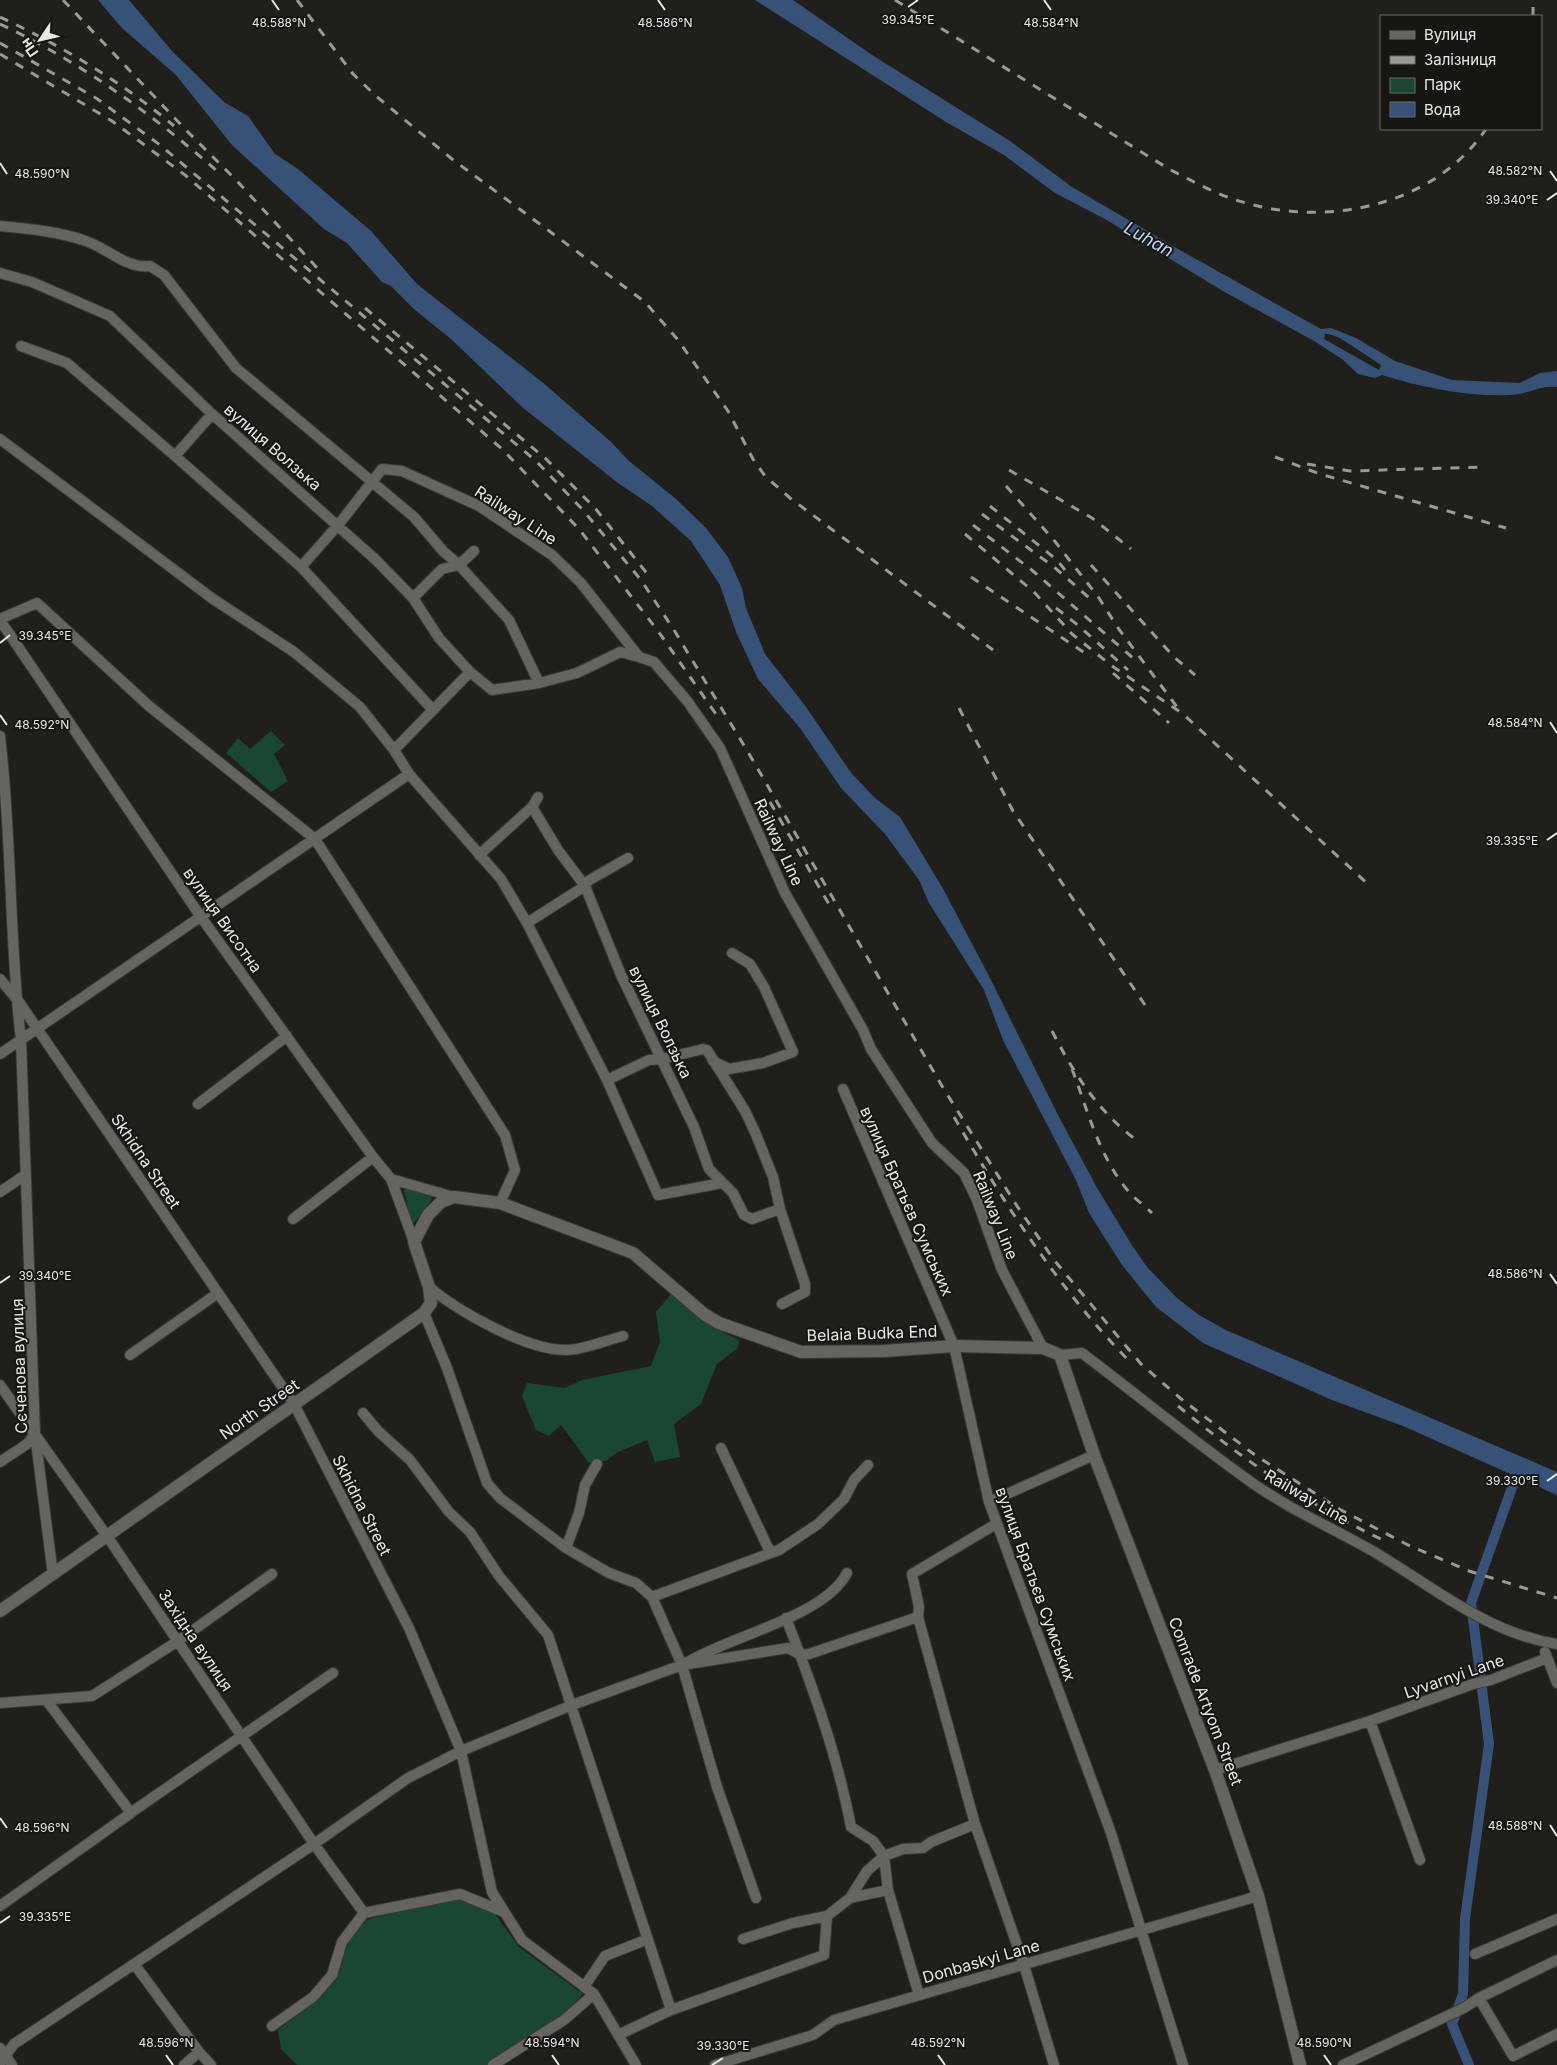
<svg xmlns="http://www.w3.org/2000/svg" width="1557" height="2065" font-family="Inter,sans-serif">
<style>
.green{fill:#194731}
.water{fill:#385177;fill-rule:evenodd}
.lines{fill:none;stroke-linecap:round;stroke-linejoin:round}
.canal{stroke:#385177;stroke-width:10}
.minor-casing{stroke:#3b3a37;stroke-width:12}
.tertiary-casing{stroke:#3b3a37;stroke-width:14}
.minor{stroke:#65645f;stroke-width:10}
.tertiary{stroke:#65645f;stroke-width:12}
.rail{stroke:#9a9997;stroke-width:3;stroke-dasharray:9 9;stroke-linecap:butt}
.ticks{fill:none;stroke:#e9e8e6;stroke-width:2}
.labels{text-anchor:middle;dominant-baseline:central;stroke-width:4;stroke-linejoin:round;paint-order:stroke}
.street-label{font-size:16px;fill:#e9e8e6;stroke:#171612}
.water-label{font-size:18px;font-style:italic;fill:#bbd5fb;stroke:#171612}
.ticks-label{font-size:12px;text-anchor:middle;fill:#e9e8e6;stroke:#171612;stroke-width:4;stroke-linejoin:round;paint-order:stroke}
</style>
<rect width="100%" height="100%" fill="#201f1b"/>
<!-- green -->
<path class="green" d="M 271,731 L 285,745 L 274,754 L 288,781 L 271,792 L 226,753 L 238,738 L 250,749 Z
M 407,1189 L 432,1196 L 431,1201 L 414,1223 L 411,1221 L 404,1190 Z
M 671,1294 L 714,1328 L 739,1340 L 738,1348 L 717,1364 L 701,1404 L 674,1424 L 680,1457 L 655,1462 L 647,1440 L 618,1452 L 606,1461 L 589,1463 L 561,1425 L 549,1436 L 536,1430 L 522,1396 L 527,1383 L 565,1388 L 582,1380 L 651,1366 L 660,1342 L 656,1312 Z
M 435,1899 L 469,1901 L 495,1914 L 519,1947 L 583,1994 L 563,2016 L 488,2065 L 297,2065 L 281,2049 L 278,2030 L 318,2000 L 337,1979 L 349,1940 L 367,1920 Z"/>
<!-- water -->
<path class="water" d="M 98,0 L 129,0 L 172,51 L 224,102 L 248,116 L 275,154 L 298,169 L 371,231 L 417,284 L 542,382 L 610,441 L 629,461 L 676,499 L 706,528 L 728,557 L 742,588 L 746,608 L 765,654 L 806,707 L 852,774 L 875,798 L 900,817 L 942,887 L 989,976 L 1058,1115 L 1096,1186 L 1133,1247 L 1147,1267 L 1177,1298 L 1199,1315 L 1226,1330 L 1557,1472 L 1557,1495 L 1403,1426 L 1332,1400 L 1203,1343 L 1156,1307 L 1122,1265 L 1089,1213 L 1076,1180 L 1003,1040 L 984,990 L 929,903 L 919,880 L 885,834 L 841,788 L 800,728 L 758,679 L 736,632 L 720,585 L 691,541 L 652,506 L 618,483 L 522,407 L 451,339 L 415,310 L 391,286 L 382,282 L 347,243 L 324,229 L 232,145 L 176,75 L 122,28 Z
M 755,0 L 793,0 L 872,55 L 1010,141 L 1072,187 L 1178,249 L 1321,329 L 1331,328 L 1356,338 L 1395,361 L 1452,380 L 1520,383 L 1540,373 L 1557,371 L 1557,387 C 1540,385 1528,394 1512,395 C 1468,397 1424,388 1382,375 L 1375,378 L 1358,374 L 1342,359 L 1314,341 L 1221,290 L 1105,219 L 1055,193 L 1004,155 L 946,122 ZM 1329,334 L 1340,338 L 1381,365 L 1379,370 L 1324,339 L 1325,334 Z"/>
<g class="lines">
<!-- canal -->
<path class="canal" d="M 1469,2065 L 1452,2024 L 1463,1994 L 1465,1919 L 1489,1744 L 1471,1603 L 1520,1465"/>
<!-- minor casing -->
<g class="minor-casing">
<path id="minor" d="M 0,226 C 28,229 56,231 83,240 C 107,247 125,269 150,266 L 164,275 L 236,368 L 414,517 L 443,551 L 459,565 L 509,620 L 539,683
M 0,273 L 32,282 L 110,316 L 212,414 L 376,560 L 413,598 L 439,638 L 470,672 L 492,690 L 539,683 L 577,673 L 620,652 L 639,657
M 21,346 L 67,363 L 175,456 L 301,567 L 433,710
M 0,439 L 213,599 L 294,652 L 360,707 L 394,750 L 409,774 L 501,879 L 527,923 L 607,1080 L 658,1195 L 722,1183
M 175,456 L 212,414
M 301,567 L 339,524 L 382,469 L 402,471 L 479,506 L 552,555 L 581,583 L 639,657 L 654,662 L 688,702 L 720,748 L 785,893 L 863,1030 L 871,1049 L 932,1143 L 964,1173 L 977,1200 L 1002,1270 L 1043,1348
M 413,598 L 442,569 L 459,565 L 474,551
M 0,619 L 37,603 L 149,706 L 315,839 L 505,1135 L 515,1170 L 500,1203
M 0,620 L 201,917 L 373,1157 L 391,1179 L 454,1197
M 0,736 C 12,837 9,939 21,1040 L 35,1434 L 53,1575
M 394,750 L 470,672
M 532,807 L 558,850 L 585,886 L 621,975 L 694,1127 L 709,1169 L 733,1193 L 744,1215 L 752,1219 L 780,1209
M 479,855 L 532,807 L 538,797
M 527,923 L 585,886 L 588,881 L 628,858
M 0,979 L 19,1002 L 294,1404 L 409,1628 L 461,1751 L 492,1892 L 522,1940 L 594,1994 L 636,2065
M 0,1054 L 409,774
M 713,1061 L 729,1069 L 763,1063 L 793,1052 L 764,987 L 750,964 L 732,953
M 607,1080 L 649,1060 L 662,1059 L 703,1049 L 707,1050 L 745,1111 L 755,1132 L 773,1177 L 780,1209 L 805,1284 L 805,1292 L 782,1304
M 843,1089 L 954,1346 L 989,1502 L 1111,1833 L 1183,2065
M 198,1104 L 287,1036
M 391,1179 L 414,1242
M 0,1192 L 25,1175
M 293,1219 L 373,1157
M 429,1287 C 459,1312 528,1351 567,1350 C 583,1350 607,1340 623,1336
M 424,1313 L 447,1368 L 487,1483 L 500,1498 L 566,1548 L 609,1573 L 636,1583 L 652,1597 L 682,1665 L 717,1787 L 756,1898
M 130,1355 L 218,1293
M 1060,1355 L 1082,1353 C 1139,1396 1193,1441 1251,1482 C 1290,1510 1335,1529 1376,1553 C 1433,1587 1489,1634 1557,1644
M 0,1385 L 107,1536 L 314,1844 L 364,1913
M 363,1413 L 378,1431 L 410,1460 L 449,1512 L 470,1532 L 499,1576 L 548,1635 L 671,2010
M 721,1448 L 770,1552
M 0,1462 L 27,1444 L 35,1434
M 989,1502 L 1094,1455
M 996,1524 L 912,1574 L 919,1607 L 918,1617 L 975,1824 L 1024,1965 L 1054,2065
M 566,1548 L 579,1513 L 585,1485 L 597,1464
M 652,1597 L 779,1550 L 818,1524 L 844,1499 L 854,1480 L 868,1465
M 786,1618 C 812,1685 838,1757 851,1827 L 873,1841 L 884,1856 L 888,1890 L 919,1995
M 1545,1652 L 1557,1683
M 688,1662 C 730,1636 824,1617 847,1573
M 0,1703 L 92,1696 L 178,1641 L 272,1574
M 1370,1721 L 1420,1860
M 1215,1770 L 1370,1721 L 1473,1684 L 1491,1680 L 1547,1658
M 126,1816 L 333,1673
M 850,1898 L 867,1871 L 884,1856 L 903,1849 L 923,1848 L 931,1842 L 975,1824
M 0,1906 L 131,1813 L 47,1701
M 743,1939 L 793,1923 L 827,1916
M 1475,1954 L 1557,1919
M 135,1965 L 199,2052 L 211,2065
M 584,1987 L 605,1956 L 648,1939
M 1479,1998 L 1513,2056 L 1557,2034
M 272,2026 L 313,1997 L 332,1975 L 342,1942 L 364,1913 L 460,1894 L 504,1912
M 618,2035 L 671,2010 L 824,1955 L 827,1916 L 850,1898 L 888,1890
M 0,2048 L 12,2065
M 0,2063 L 14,2044 L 314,1844 L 408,1778 L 461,1751 L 572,1705 L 682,1665 L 788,1648 L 801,1655 L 809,1654 L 918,1617
M 184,2065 L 199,2052
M 493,2065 L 564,2020 L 594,1994
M 715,2065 L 813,2035 L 834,2020 L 1258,1896
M 1343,2065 L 1464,2008 L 1479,1998 L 1557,1960"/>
</g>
<!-- tertiary casing -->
<g class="tertiary-casing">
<path id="tertiary" d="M 0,1611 L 424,1313 L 431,1303 L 429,1287 L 414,1242 L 428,1215 L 441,1202 L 454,1197 L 500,1203 L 633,1253 L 704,1314 L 719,1323 L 801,1352 L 884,1351 L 954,1346 L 1043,1348 L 1060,1355 L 1094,1455 L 1215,1770 L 1258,1896 L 1300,2065"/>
</g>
<!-- minor -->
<use href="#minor" class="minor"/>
<!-- tertiary -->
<use href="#tertiary" class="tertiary"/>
<!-- rail -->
<path class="rail" d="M 63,0 L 185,129 L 237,181 L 319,270
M 297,0 L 353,74 L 376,96 L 452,159 L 645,302 L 678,340 L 728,411 L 753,459 L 765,476 L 790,498 L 993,650
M 895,0 L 1169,169 C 1194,182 1219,196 1246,203 C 1330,227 1435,205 1486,129
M 1533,16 L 1533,0
M 0,17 C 62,46 122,82 174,126
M 0,24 C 79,61 152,114 217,171
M 0,43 L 96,98 L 160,145 L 536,461 L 582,509 L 641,580 L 674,630 L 748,752 L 942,1086 L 1017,1206 L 1054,1260 L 1141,1364 L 1180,1398 L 1255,1455 L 1341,1510 L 1408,1545 L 1469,1571 L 1557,1598
M 0,54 L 112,121 L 185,175 L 502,449 L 579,529 L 658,631 L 718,717
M 365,308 L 545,458 L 595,508 L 649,576
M 1275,457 L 1320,474 L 1506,528
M 1307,464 L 1350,471 L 1482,467
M 1009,470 L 1092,518 L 1131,549
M 1006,486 L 1053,539 L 1099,598 L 1118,628 L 1177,707
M 990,506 L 1057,560 L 1065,570
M 982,514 L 1054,567 L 1094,602
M 973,525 L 1033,571 L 1133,658
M 965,534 L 1034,592 L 1072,634 L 1112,666 L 1183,714 L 1370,886
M 1091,565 L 1174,657 L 1195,675
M 971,577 L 1091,657
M 1056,608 L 1079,626 L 1128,670
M 1113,673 L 1169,723
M 959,708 L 1013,811 L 1145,1005
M 770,802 L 830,906
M 1052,1031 C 1074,1074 1099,1113 1139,1142
M 1072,1069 C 1088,1111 1099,1157 1129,1192 C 1136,1200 1145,1206 1152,1213
M 954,1117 C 1005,1205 1060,1291 1132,1364
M 1178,1406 C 1242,1459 1310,1506 1385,1541"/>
</g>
<!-- ticks -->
<path class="ticks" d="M 272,0 L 279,10M 658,0 L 665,10M 1044,0 L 1051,10M 908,7 L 918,0M 0,163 L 7,174M 1550,171 L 1557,181M 1547,200 L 1557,193M 0,643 L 10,635M 0,715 L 7,725M 1550,722 L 1557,733M 1547,840 L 1557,833M 1550,1274 L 1557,1284M 0,1283 L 10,1276M 1547,1481 L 1557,1474M 0,1818 L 7,1828M 1550,1825 L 1557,1836M 0,1923 L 10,1916M 166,2055 L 173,2065M 552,2055 L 559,2065M 938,2055 L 945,2065M 1324,2055 L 1331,2065M 712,2065 L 723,2058"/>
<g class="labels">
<!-- street labels -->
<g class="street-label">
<text transform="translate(273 447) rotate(41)">вулиця Волзька</text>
<text transform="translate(516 515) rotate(33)">Railway Line</text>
<text transform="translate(779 842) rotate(65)">Railway Line</text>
<text transform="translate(223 920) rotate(55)">вулиця Висотна</text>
<text transform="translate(661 1022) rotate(64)">вулиця Волзька</text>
<text transform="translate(146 1161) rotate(56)">Skhidna Street</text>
<text transform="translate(907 1201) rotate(66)">вулиця Братьєв Сумських</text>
<text transform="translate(996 1215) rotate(68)">Railway Line</text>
<text transform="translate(872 1333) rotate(-2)">Belaia Budka End</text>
<text transform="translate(19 1366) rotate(-92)">Сєченова вулиця</text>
<text transform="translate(259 1409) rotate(-35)">North Street</text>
<text transform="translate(1307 1497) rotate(30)">Railway Line</text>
<text transform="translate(362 1505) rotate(63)">Skhidna Street</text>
<text transform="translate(1036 1584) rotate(70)">вулиця Братьєв Сумських</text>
<text transform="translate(196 1640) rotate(56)">Західна вулиця</text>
<text transform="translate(1454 1676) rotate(-19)">Lyvarnyi Lane</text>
<text transform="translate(1206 1701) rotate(69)">Comrade Artyom Street</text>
<text transform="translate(981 1961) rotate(-16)">Donbaskyi Lane</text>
</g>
<!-- water labels -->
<g class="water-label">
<text transform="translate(1149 239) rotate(29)">Luhan</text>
</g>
</g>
<g class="ticks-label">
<text x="908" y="24">39.345°E</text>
<text x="279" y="27">48.588°N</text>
<text x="665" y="27">48.586°N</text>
<text x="1051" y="27">48.584°N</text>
<text x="1515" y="175">48.582°N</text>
<text x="42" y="178">48.590°N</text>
<text x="1512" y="204">39.340°E</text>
<text x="45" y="640">39.345°E</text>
<text x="1515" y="727">48.584°N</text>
<text x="42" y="729">48.592°N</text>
<text x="1512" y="845">39.335°E</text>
<text x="1515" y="1278">48.586°N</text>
<text x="45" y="1280">39.340°E</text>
<text x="1512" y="1485">39.330°E</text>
<text x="1515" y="1830">48.588°N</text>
<text x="42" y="1832">48.596°N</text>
<text x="45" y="1921">39.335°E</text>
<text x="166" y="2047">48.596°N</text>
<text x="552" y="2047">48.594°N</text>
<text x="938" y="2047">48.592°N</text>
<text x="1324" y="2047">48.590°N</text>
<text x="723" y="2050">39.330°E</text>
</g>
<!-- legend -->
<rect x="1380" y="15" width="162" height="115" fill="#171612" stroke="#6b6a67"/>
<rect x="1390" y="31" width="25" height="8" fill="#65645f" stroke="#6b6a67"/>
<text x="1424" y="40" font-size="15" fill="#e9e8e6">Вулиця</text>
<rect x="1390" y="56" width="25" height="8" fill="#9a9997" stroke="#6b6a67"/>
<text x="1424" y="65" font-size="15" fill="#e9e8e6">Залізниця</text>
<rect x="1390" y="78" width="25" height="15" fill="#194731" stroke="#6b6a67"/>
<text x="1424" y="90" font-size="15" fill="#e9e8e6">Парк</text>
<rect x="1390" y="102" width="25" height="15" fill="#385177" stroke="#6b6a67"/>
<text x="1424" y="115" font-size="15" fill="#e9e8e6">Вода</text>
<!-- north arrow -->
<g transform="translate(40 40) rotate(235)" stroke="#171612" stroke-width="4" paint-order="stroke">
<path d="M0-4L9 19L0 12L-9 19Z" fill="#e9e8e6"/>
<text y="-8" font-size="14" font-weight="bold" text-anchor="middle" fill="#e9e8e6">Пн</text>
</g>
</svg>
